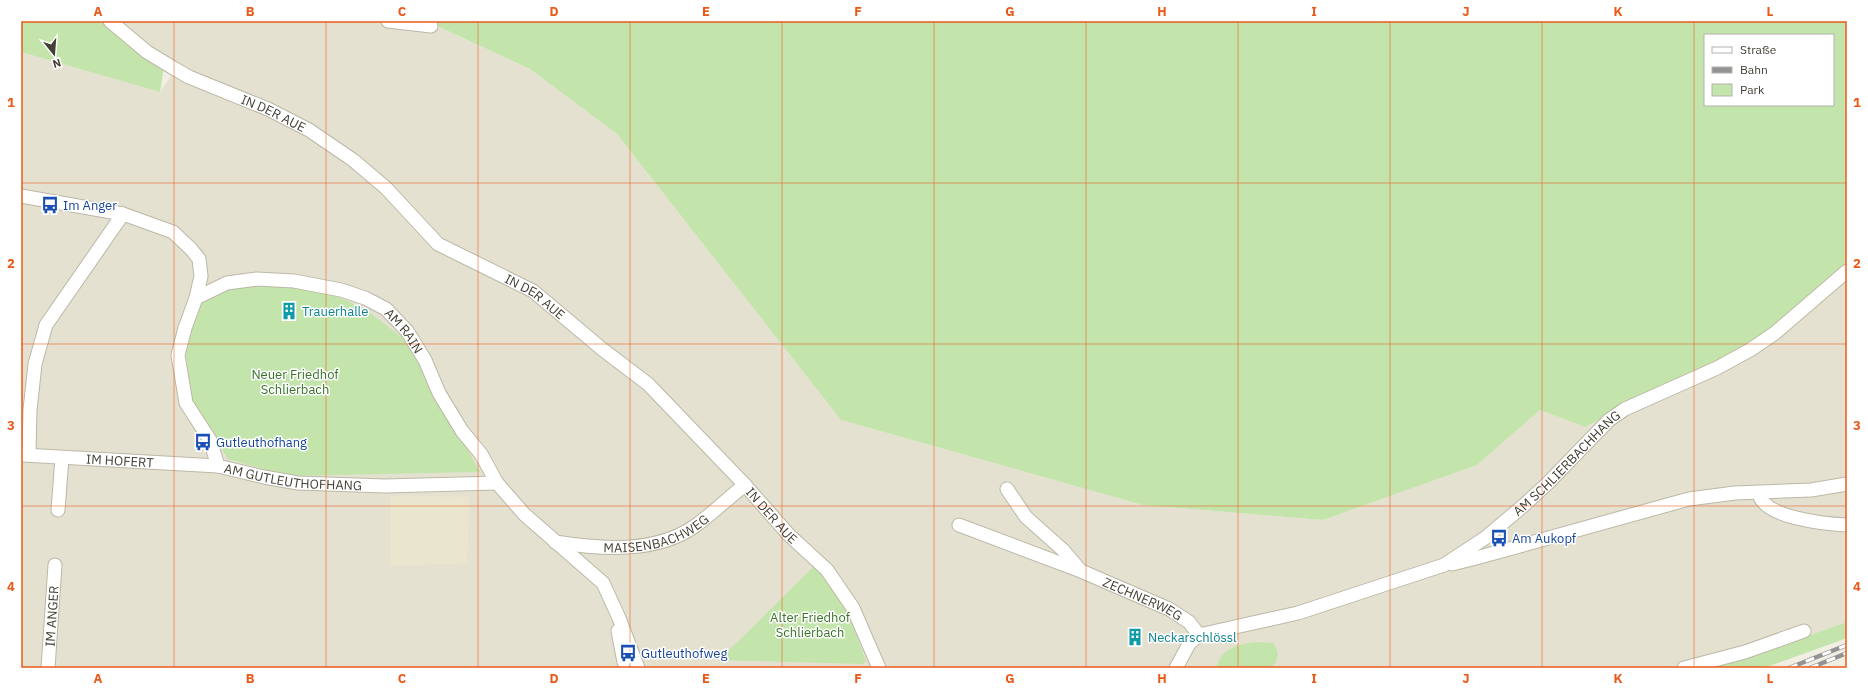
<svg xmlns="http://www.w3.org/2000/svg" width="1868" height="689" font-family="'IBM Plex Sans',sans-serif">
<style>
.residential{fill:#e5e1d1}
.education{fill:#eae6cd}
.green{fill:#c3e5ac;fill-rule:evenodd}
.lines{fill:none;stroke-linecap:round;stroke-linejoin:round}
.street-casing{stroke:#bcb8a6;stroke-width:15}
.street{stroke:#fff;stroke-width:13}
.rail-casing{stroke:#939393;stroke-width:4.5}
.rail{stroke:#fff;stroke-width:3;stroke-dasharray:9;stroke-linecap:butt}
.grid{fill:none;stroke:#eb5818;stroke-width:1;stroke-opacity:0.55}
.labels{text-anchor:middle;dominant-baseline:central;stroke-width:3;stroke-linejoin:round;paint-order:stroke}
.street-label{font-size:13px;fill:#423f33;stroke:#fff}
.transit-label{font-size:13px;fill:#164399;stroke:#fff;text-anchor:start}
.culture-label{font-size:13px;fill:#0d838f;stroke:#fff;text-anchor:start}
.park-label{font-size:13px;fill:#3a7229;stroke:#fff}
.neatline{fill:none;stroke:#eb5818;stroke-width:1.5}
.grid-label{font-size:13px;text-anchor:middle;font-weight:bold;fill:#eb5818}
</style>
<rect width="100%" height="100%" fill="#f1efe3"/>
<!-- residential -->
<path class="residential" d="M 120,21 L 419,21 L 433,24 L 530,69 L 617,134 L 841,420 L 1143,505 L 1323,520 L 1477,465 L 1540,410 L 1585,427 L 1754,343 L 1847,266 L 1847,622 L 1762,652 L 1704,668 L 21,668 L 21,52 L 160,92 L 177,67 Z"/>
<!-- education -->
<path class="education" d="M 391,496 L 469,497 L 467,563 L 391,566 Z"/>
<!-- green -->
<path class="green" d="M 21,21 L 105,21 L 164,67 L 160,92 L 21,52 Z
M 419,21 L 1847,21 L 1847,266 L 1754,343 L 1585,427 L 1540,410 L 1477,465 L 1323,520 L 1143,505 L 841,420 L 617,134 L 530,69 L 433,24 ZM 1705,35 L 1833,35 L 1833,105 L 1705,105 Z
M 275,284 L 321,291 L 343,299 L 365,309 L 403,338 L 419,362 L 480,472 L 288,476 L 228,459 L 193,402 L 186,354 L 189,328 L 201,302 L 215,294 L 243,285 Z
M 814,566 C 841,591 854,627 866,661 L 863,664 L 719,660 Z
M 1847,622 L 1847,638 L 1764,668 L 1704,668 L 1762,652 Z
M 1258,642 L 1273,643 C 1280,652 1279,661 1271,668 L 1217,668 C 1220,647 1241,644 1258,642 Z"/>
<g class="lines">
<!-- street casing -->
<g class="street-casing">
<g id="street">
<path id="s1" d="M 110,21 L 147,52 L 175,69 L 189,77 L 268,109 L 309,130 L 353,160 L 386,188 L 438,244 L 533,291 L 602,349 L 648,384 L 745,485 L 789,535 L 827,570 L 853,608 L 879,668"/>
<path d="M 388,21 L 431,26"/>
<path id="s2" d="M 21,196 L 123,214 L 173,232 L 191,249 L 199,259 L 201,276 L 196,298 L 185,328 L 178,355 L 186,403 L 210,440 L 218,466 L 264,477 L 298,483 L 385,486 L 497,483"/>
<path id="s3" d="M 196,298 L 227,283 L 257,279 L 294,281 L 341,290 L 365,298 L 386,309 L 407,331 L 425,360 L 439,393 L 462,431 L 481,454 L 497,483 L 524,514 L 603,583 L 619,618 L 638,668"/>
<path id="s4" d="M 23,455 L 218,466"/>
<path d="M 32,455 L 29,450 L 30,410 L 35,364 L 46,325 L 123,214"/>
<path d="M 1007,489 L 1026,517 L 1063,550 L 1080,570"/>
<path d="M 1759,493 C 1762,518 1827,524 1847,525"/>
<path d="M 58,510 L 62,458"/>
<path id="s5" d="M 959,525 L 1081,571 L 1169,609 L 1189,622 L 1199,635"/>
<path id="s6" d="M 555,542 C 600,549 655,554 695,526 C 712,514 728,498 745,485"/>
<path d="M 1452,564 L 1476,558 L 1689,499 L 1735,493 L 1811,490 L 1847,484"/>
<path d="M 618,631 L 624,662"/>
<path id="s7" d="M 48,668 L 55,565"/>
<path id="s8" d="M 1176,668 L 1189,644 L 1199,635 L 1298,613 L 1444,565 L 1485,538 L 1523,506 L 1548,483 L 1609,420 L 1625,409 L 1717,368 L 1750,350 L 1775,333 L 1847,271"/>
<path d="M 1684,668 L 1745,652 L 1804,631"/>
</g>
</g>
<!-- street -->
<use href="#street" class="street"/>
<!-- rail casing -->
<g class="rail-casing">
<path id="rail" d="M 1789,668 L 1847,645
M 1810,668 L 1847,653"/>
</g>
<!-- rail -->
<use href="#rail" class="rail"/>
</g>
<!-- grid -->
<path class="grid" d="M 174,21 L 174,668M 326,21 L 326,668M 478,21 L 478,668M 630,21 L 630,668M 782,21 L 782,668M 934,21 L 934,668M 1086,21 L 1086,668M 1238,21 L 1238,668M 1390,21 L 1390,668M 1542,21 L 1542,668M 1694,21 L 1694,668M 21,183 L 1847,183M 21,344 L 1847,344M 21,506 L 1847,506"/>
<!-- icons -->
<defs>
<g id="bus-bare" transform="scale(1.38)"><path d="M-5-6H5V4H4V6H2V4H-2V6H-4V4H-5ZM-3.5-4V0h7V-4ZM-3.5 1.2v1.5H-2V1.2ZM2 1.2v1.5H3.5V1.2Z" fill="#1a4fb4" stroke="#fff" stroke-width="2.5" paint-order="stroke"/></g>
<g id="building-bare" transform="scale(1.38)"><path d="M-4-6H4V6H1V3H-1V6H-4ZM-2.5-4.3h1.7v1.8h-1.7ZM.8-4.3h1.7v1.8H.8ZM-2.5-1h1.7V.8h-1.7ZM.8-1h1.7V.8H.8Z" fill="#0f9aa8" stroke="#fff" stroke-width="2.5" paint-order="stroke"/></g>
</defs>
<g fill-rule="evenodd">
<use href="#bus-bare" x="50" y="205"/>
<use href="#building-bare" x="289" y="311"/>
<use href="#bus-bare" x="203" y="442"/>
<use href="#bus-bare" x="1499" y="538"/>
<use href="#building-bare" x="1135" y="637"/>
<use href="#bus-bare" x="628" y="653"/>
</g>
<g class="labels">
<!-- street labels -->
<g class="street-label">
<text stroke="none"><textPath href="#s1" startOffset="189">IN DER AUE</textPath></text>
<text stroke="none"><textPath href="#s1" startOffset="512">IN DER AUE</textPath></text>
<text stroke="none"><textPath href="#s3" startOffset="227">AM RAIN</textPath></text>
<text stroke="none"><textPath href="#s4" startOffset="97">IM HOFERT</textPath></text>
<text stroke="none"><textPath href="#s8" startOffset="456">AM SCHLIERBACHHANG</textPath></text>
<text stroke="none"><textPath href="#s2" startOffset="490">AM GUTLEUTHOFHANG</textPath></text>
<text stroke="none"><textPath href="#s1" startOffset="836">IN DER AUE</textPath></text>
<text stroke="none"><textPath href="#s6" startOffset="104">MAISENBACHWEG</textPath></text>
<text stroke="none"><textPath href="#s5" startOffset="198">ZECHNERWEG</textPath></text>
<text stroke="none"><textPath href="#s7" startOffset="52">IM ANGER</textPath></text>
</g>
<!-- transit labels -->
<g class="transit-label">
<text x="63" y="205">Im Anger</text>
<text x="216" y="442">Gutleuthofhang</text>
<text x="1512" y="538">Am Aukopf</text>
<text x="641" y="653">Gutleuthofweg</text>
</g>
<!-- culture labels -->
<g class="culture-label">
<text x="302" y="311">Trauerhalle</text>
<text x="1148" y="637">Neckarschlössl</text>
</g>
<!-- park labels -->
<g class="park-label">
<text x="295" y="374">Neuer Friedhof<tspan x="295" dy="15">Schlierbach</tspan></text>
<text x="810" y="617">Alter Friedhof<tspan x="810" dy="15">Schlierbach</tspan></text>
</g>
</g>
<!-- border -->
<rect width="1868" height="689" fill="none" stroke="#ffffff" stroke-width="44"/>
<!-- legend -->
<rect x="1704" y="34" width="130" height="72" fill="#ffffff" stroke="#b3b2ad"/>
<rect x="1712" y="47" width="20" height="6" fill="#ffffff" stroke="#b3b2ad"/>
<text x="1740" y="54" font-size="12" fill="#423f33">Straße</text>
<rect x="1712" y="67" width="20" height="6" fill="#939393" stroke="#b3b2ad"/>
<text x="1740" y="74" font-size="12" fill="#423f33">Bahn</text>
<rect x="1712" y="84" width="20" height="12" fill="#c3e5ac" stroke="#b3b2ad"/>
<text x="1740" y="94" font-size="12" fill="#423f33">Park</text>
<!-- north arrow -->
<g transform="translate(54 54) rotate(163)" stroke="#ffffff" stroke-width="3" paint-order="stroke">
<path d="M0-3L7 15L0 10L-7 15Z" fill="#423f33"/>
<text y="-6" font-size="11" font-weight="bold" text-anchor="middle" fill="#423f33">N</text>
</g>
<rect x="22" y="22" width="1824" height="645" class="neatline"/>
<g class="grid-label">
<text x="98" y="16">A</text>
<text x="250" y="16">B</text>
<text x="402" y="16">C</text>
<text x="554" y="16">D</text>
<text x="706" y="16">E</text>
<text x="858" y="16">F</text>
<text x="1010" y="16">G</text>
<text x="1162" y="16">H</text>
<text x="1314" y="16">I</text>
<text x="1466" y="16">J</text>
<text x="1618" y="16">K</text>
<text x="1770" y="16">L</text>
<text x="11" y="107">1</text>
<text x="1857" y="107">1</text>
<text x="11" y="268">2</text>
<text x="1857" y="268">2</text>
<text x="11" y="430">3</text>
<text x="1857" y="430">3</text>
<text x="11" y="591">4</text>
<text x="1857" y="591">4</text>
<text x="98" y="683">A</text>
<text x="250" y="683">B</text>
<text x="402" y="683">C</text>
<text x="554" y="683">D</text>
<text x="706" y="683">E</text>
<text x="858" y="683">F</text>
<text x="1010" y="683">G</text>
<text x="1162" y="683">H</text>
<text x="1314" y="683">I</text>
<text x="1466" y="683">J</text>
<text x="1618" y="683">K</text>
<text x="1770" y="683">L</text>
</g>
</svg>
